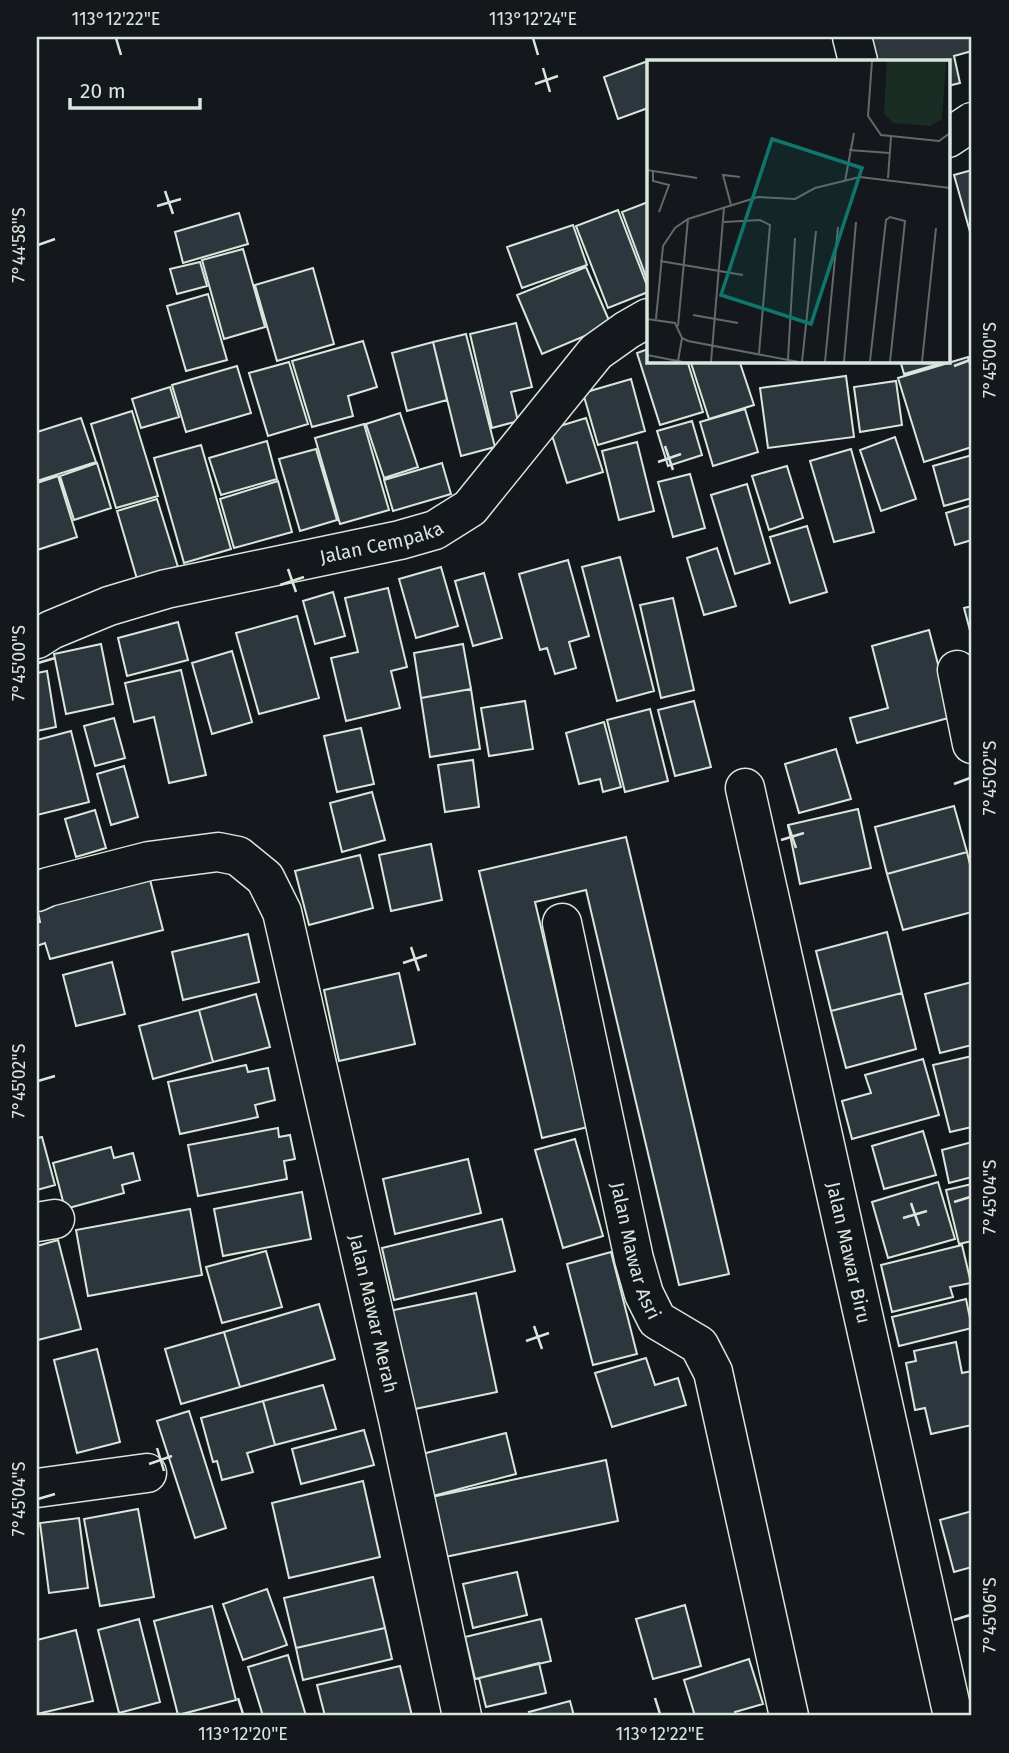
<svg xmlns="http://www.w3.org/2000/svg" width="1009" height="1753" font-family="'Fira Sans',sans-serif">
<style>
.building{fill:#2c363c;stroke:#d8e6dc;stroke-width:2}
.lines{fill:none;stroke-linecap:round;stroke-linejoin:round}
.minor-casing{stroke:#d8e6dc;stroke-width:41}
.minor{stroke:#14181c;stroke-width:38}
.ticks{fill:none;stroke:#d8e6dc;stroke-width:2.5}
.labels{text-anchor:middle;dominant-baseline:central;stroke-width:5;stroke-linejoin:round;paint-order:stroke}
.street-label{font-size:19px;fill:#d8e6dc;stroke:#14181c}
.inset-road{fill:none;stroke:#626a69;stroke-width:2}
.view{fill:#0f766e;fill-opacity:0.15;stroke:#0f766e;stroke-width:3.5}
.inset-edge{fill:none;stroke:#d8e6dc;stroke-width:3.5}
.neatline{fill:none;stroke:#d8e6dc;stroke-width:2.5}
.ticks-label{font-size:18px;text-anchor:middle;fill:#d8e6dc}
</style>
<rect width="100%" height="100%" fill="#14181c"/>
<!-- building -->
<path class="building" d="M 862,37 L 972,37 L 972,51 L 954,56 L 960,83 L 948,86 L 948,61 L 867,61 Z
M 648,61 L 648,108 L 618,119 L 604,77 Z
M 972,170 L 972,239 L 954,175 Z
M 648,202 L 648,282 L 622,212 Z
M 618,210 L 648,288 L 648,292 L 608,308 L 576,226 Z
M 239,213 L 248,244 L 183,263 L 175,232 Z
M 573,225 L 587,265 L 522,288 L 507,247 Z
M 243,249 L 265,327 L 224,339 L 202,260 Z
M 200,262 L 207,286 L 177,294 L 170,269 Z
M 586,267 L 611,325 L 542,354 L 517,295 Z
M 313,268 L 334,344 L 277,361 L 255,285 Z
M 208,294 L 227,360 L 186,371 L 167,306 Z
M 516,323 L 532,387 L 511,392 L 518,421 L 492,428 L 470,334 Z
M 466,334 L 495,447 L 461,456 L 433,342 Z
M 363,341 L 377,387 L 348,396 L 353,416 L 312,427 L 292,361 Z
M 433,342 L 447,400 L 407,411 L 392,353 Z
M 648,349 L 648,360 L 687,360 L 703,412 L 660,425 L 637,353 Z
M 968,357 L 972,372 L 972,447 L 924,462 L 898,378 Z
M 690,360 L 739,360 L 754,405 L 709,419 Z
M 900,360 L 941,360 L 942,363 L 904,374 Z
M 289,362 L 308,424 L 268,436 L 249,373 Z
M 237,366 L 251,413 L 186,432 L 172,385 Z
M 846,376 L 854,437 L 768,448 L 760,388 Z
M 631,379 L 645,431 L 598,445 L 583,393 Z
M 896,381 L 902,425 L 860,432 L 854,387 Z
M 170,387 L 179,417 L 141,428 L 132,399 Z
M 745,409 L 758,452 L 713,466 L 700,422 Z
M 132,411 L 158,496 L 116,508 L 91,424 Z
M 400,413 L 418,467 L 384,478 L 366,424 Z
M 81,418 L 96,462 L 37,481 L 37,432 Z
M 586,418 L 603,472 L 567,483 L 550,429 Z
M 692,421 L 702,455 L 668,466 L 657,431 Z
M 364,424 L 389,510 L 340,524 L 315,438 Z
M 895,437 L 916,499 L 881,511 L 860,450 Z
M 267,441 L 277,479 L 221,495 L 209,458 Z
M 637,442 L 654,511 L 619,520 L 602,451 Z
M 201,445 L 231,549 L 184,563 L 154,458 Z
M 316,449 L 337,520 L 300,531 L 279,459 Z
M 851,449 L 874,532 L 834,542 L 810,461 Z
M 972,455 L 972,498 L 944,506 L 933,466 Z
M 97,463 L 111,508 L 74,520 L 60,476 Z
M 442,463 L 451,494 L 393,511 L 384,480 Z
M 787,466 L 803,518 L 769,530 L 752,476 Z
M 690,474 L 705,528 L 673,537 L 658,482 Z
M 58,476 L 77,537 L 37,550 L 37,483 Z
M 278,481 L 292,532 L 234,548 L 220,499 Z
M 747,484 L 770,563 L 735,574 L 711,495 Z
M 157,499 L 178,567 L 137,579 L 117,511 Z
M 972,505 L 972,540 L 955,545 L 946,513 Z
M 807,526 L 827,592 L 790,603 L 770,537 Z
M 717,548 L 736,606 L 704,615 L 687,558 Z
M 620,557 L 654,691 L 617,701 L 582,567 Z
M 568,560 L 589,636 L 569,642 L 576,668 L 555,674 L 547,648 L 540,650 L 519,574 Z
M 441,567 L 458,626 L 416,638 L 399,579 Z
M 484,573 L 502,638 L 473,646 L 455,581 Z
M 388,588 L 407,667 L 391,671 L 400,708 L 346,721 L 331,658 L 358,652 L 345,598 Z
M 333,592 L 345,636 L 315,644 L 303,601 Z
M 673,598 L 694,690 L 661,698 L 640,605 Z
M 972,606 L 972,638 L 964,608 Z
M 297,616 L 319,698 L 259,714 L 236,633 Z
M 178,622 L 188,660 L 127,676 L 118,638 Z
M 929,630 L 952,717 L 857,743 L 850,718 L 888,708 L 872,646 Z
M 101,644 L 113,704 L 66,714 L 54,654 Z
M 463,644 L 471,689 L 421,698 L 414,653 Z
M 232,651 L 252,722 L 212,734 L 192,663 Z
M 181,670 L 206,775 L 169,783 L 154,717 L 134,722 L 125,683 Z
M 47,671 L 56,727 L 37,731 L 37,673 Z
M 471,689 L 480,749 L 430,757 L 421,698 Z
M 525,701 L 533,749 L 489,756 L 481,708 Z
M 694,701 L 711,767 L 675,776 L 658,710 Z
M 650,709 L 668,781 L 625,792 L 607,720 Z
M 114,718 L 125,758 L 95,766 L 84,726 Z
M 604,722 L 621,787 L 603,792 L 600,779 L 579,784 L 566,733 Z
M 361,728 L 374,784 L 337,792 L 324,736 Z
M 71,731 L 89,802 L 37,815 L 37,740 Z
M 836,749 L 851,799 L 799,813 L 785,764 Z
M 473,760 L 479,807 L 445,812 L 438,765 Z
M 124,766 L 138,817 L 111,825 L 97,774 Z
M 372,792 L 385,840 L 342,852 L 330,803 Z
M 954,806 L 967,852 L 887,874 L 875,827 Z
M 858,809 L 871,868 L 800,884 L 788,825 Z
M 95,810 L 106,848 L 76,857 L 65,819 Z
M 626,837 L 729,1274 L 679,1285 L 586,890 L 535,902 L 588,1127 L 542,1138 L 479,871 Z
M 431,844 L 442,900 L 391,911 L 379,855 Z
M 967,852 L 972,873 L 972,912 L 903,930 L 887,874 Z
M 360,855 L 373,908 L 309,925 L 295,871 Z
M 148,872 L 163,930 L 50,959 L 45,943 L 37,946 L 37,922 L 40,922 L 37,908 Z
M 887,932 L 902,993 L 831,1011 L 816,951 Z
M 248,934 L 259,982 L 183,1000 L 172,952 Z
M 112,962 L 125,1014 L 76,1026 L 63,975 Z
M 399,973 L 415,1044 L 339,1061 L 324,990 Z
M 972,982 L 972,1045 L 940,1053 L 925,994 Z
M 902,993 L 916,1049 L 846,1068 L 831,1011 Z
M 256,994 L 270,1047 L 213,1062 L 199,1010 Z
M 199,1010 L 213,1062 L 153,1079 L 139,1026 Z
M 972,1056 L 972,1127 L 950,1132 L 933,1065 Z
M 923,1059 L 939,1115 L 852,1139 L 842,1101 L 871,1093 L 865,1075 Z
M 246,1065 L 248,1072 L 268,1068 L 275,1100 L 255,1105 L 258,1117 L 180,1134 L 168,1082 Z
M 278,1128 L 279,1137 L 290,1135 L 295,1159 L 284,1161 L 287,1179 L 198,1196 L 188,1145 Z
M 923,1131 L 936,1175 L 884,1189 L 872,1146 Z
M 42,1137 L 55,1185 L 37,1190 L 37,1138 Z
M 575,1139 L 603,1236 L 563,1248 L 535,1150 Z
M 972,1142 L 972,1177 L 949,1183 L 942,1150 Z
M 111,1147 L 114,1158 L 133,1153 L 140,1180 L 122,1185 L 124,1193 L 65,1209 L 53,1163 Z
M 468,1159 L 481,1213 L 395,1234 L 383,1179 Z
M 938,1182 L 955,1239 L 888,1258 L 872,1202 Z
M 972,1184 L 972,1241 L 959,1244 L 946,1190 Z
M 302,1192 L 311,1239 L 223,1256 L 214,1209 Z
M 190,1209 L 202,1275 L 88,1296 L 76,1230 Z
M 502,1219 L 515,1271 L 394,1300 L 382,1248 Z
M 58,1240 L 81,1329 L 38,1340 L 37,1246 Z
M 962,1245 L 971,1283 L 950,1287 L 953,1297 L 892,1312 L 881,1265 Z
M 266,1251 L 282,1307 L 222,1323 L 206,1267 Z
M 611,1252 L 637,1354 L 593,1365 L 567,1264 Z
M 476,1293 L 497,1392 L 410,1410 L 389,1311 Z
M 966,1299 L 972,1328 L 899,1346 L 892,1317 Z
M 319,1304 L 335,1359 L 240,1387 L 224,1332 Z
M 224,1332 L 240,1387 L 181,1404 L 165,1349 Z
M 956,1342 L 962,1373 L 972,1371 L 972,1425 L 931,1434 L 925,1408 L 915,1410 L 906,1363 L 916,1361 L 914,1351 Z
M 97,1349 L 120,1442 L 77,1453 L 54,1360 Z
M 646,1358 L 655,1385 L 678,1378 L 686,1405 L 612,1427 L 595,1373 Z
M 323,1385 L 336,1429 L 275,1445 L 263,1401 Z
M 263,1401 L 275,1445 L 247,1453 L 253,1472 L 222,1480 L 217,1461 L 213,1462 L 201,1418 Z
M 189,1411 L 226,1528 L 195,1538 L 157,1421 Z
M 364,1430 L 374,1465 L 301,1484 L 292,1449 Z
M 506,1433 L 516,1474 L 429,1497 L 418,1455 Z
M 606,1460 L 618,1521 L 440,1558 L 427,1498 Z
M 363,1481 L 380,1557 L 289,1578 L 272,1503 Z
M 138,1509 L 154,1597 L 100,1606 L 84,1519 Z
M 972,1511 L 972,1567 L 954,1572 L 940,1520 Z
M 79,1518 L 88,1588 L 49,1593 L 40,1523 Z
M 517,1572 L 527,1615 L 473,1628 L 463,1584 Z
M 373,1577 L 385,1628 L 296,1648 L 284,1598 Z
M 267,1589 L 287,1645 L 243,1660 L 223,1604 Z
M 685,1605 L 701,1666 L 653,1679 L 636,1619 Z
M 212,1606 L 236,1700 L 178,1715 L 154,1621 Z
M 139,1619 L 160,1702 L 119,1713 L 98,1630 Z
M 541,1619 L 551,1661 L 475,1679 L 465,1637 Z
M 385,1628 L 392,1659 L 303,1680 L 296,1648 Z
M 76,1630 L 93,1701 L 37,1714 L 37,1640 Z
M 288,1655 L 306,1716 L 263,1716 L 248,1667 Z
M 749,1659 L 763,1704 L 735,1712 L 736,1716 L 695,1716 L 684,1680 Z
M 539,1663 L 546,1693 L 486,1707 L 479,1678 Z
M 400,1666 L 412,1716 L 325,1716 L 317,1685 Z
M 570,1701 L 574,1716 L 531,1716 L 529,1712 Z"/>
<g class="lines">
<!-- minor casing -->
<g class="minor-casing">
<g id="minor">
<path d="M 852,37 L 858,61"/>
<path d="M 948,138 L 972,122"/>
<path id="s1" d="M 37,639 L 51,630 L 109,606 L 166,589 L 400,540 L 435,530 L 470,508 L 596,352 L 627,330 L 648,318"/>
<path d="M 957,670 L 972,744"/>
<path id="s2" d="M 745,788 L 953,1716"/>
<path id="s3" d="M 37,892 L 48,887 L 149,861 L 218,852 L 238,856 L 265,878 L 282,912 L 398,1419 L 462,1716"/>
<path id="s4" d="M 562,923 L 634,1259 L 644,1294 L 657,1320 L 699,1345 L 713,1372 L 789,1716"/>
<path d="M 37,1222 L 55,1219"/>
<path d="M 37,1488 L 147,1473"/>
</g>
</g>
<!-- minor -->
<use href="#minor" class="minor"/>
</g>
<!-- ticks -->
<path class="ticks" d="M 116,38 L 121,55M 533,38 L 538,55M 543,68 L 550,92M 535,84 L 558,76M 165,191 L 173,214M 157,206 L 181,199M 38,245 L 55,239M 954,366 L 970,360M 665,446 L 673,470M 658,462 L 681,454M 288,569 L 296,592M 280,585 L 304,577M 38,663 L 55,658M 954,784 L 970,778M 788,825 L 796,848M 781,840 L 804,833M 411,947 L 419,971M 403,963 L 427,955M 38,1081 L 55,1076M 954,1202 L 970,1197M 911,1203 L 919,1226M 903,1218 L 927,1211M 534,1326 L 542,1349M 526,1341 L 549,1333M 157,1448 L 164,1471M 149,1464 L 172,1456M 38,1499 L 55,1494M 954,1620 L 970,1615M 238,1698 L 243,1714M 655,1698 L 660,1714"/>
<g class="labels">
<!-- street labels -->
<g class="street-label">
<text stroke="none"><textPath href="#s1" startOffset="359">Jalan Cempaka</textPath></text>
<text stroke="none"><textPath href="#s4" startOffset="336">Jalan Mawar Asri</textPath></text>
<text stroke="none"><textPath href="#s2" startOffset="476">Jalan Mawar Biru</textPath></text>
<text stroke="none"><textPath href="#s3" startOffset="691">Jalan Mawar Merah</textPath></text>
</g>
</g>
<!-- overview -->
<g transform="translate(647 60)">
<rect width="303" height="303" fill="#14181c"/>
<path d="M 240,1 L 299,1 L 295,59 L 283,66 L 246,63 L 237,53 Z" fill="#1a2d24"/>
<path class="inset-road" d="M 225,1 L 221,56 L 234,75 L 292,81 L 303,73M 202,90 L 243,93M 0,110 L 50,118M 6,110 L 6,121 L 22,125 L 12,152M 241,118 L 244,77M 198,121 L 207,73M 84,145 L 76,115 L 93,117M 77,162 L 113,160 L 123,165 L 112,293M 13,201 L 96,215M 46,255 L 91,263M 0,259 L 28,263 L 35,278 L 41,281 L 152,302M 9,259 L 16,186 L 28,168 L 41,159 L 111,137 L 148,139 L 168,128 L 213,117 L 303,128M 31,266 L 41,159M 0,295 L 36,302M 141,299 L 148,178M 31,301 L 35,278M 223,301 L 239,160 L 243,157 L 258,161 L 243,302M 64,302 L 77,148M 155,302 L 169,171M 178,302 L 191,167M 197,302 L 209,162M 275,302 L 289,168"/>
<path class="view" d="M 125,79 L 215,108 L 164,264 L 74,235 Z"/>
<rect width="303" height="303" class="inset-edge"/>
</g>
<!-- border -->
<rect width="1009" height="1753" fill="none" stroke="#14181c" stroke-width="77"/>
<!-- scale -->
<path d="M70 98v10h130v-10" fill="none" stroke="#d8e6dc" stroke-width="3.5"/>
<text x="80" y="98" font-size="21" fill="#d8e6dc" stroke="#14181c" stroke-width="5" paint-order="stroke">20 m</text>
<rect x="38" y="38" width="932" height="1676" class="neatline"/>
<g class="ticks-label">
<text x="116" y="25">113°12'22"E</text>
<text x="533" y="25">113°12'24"E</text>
<text transform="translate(19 245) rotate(-90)" y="6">7°44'58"S</text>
<text transform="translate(990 360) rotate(-90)" y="6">7°45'00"S</text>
<text transform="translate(19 663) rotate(-90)" y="6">7°45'00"S</text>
<text transform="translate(990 778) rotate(-90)" y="6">7°45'02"S</text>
<text transform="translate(19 1081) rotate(-90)" y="6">7°45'02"S</text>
<text transform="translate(990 1197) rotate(-90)" y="6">7°45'04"S</text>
<text transform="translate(19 1499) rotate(-90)" y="6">7°45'04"S</text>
<text transform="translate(990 1615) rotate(-90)" y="6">7°45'06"S</text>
<text x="243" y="1740">113°12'20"E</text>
<text x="660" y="1740">113°12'22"E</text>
</g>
</svg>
